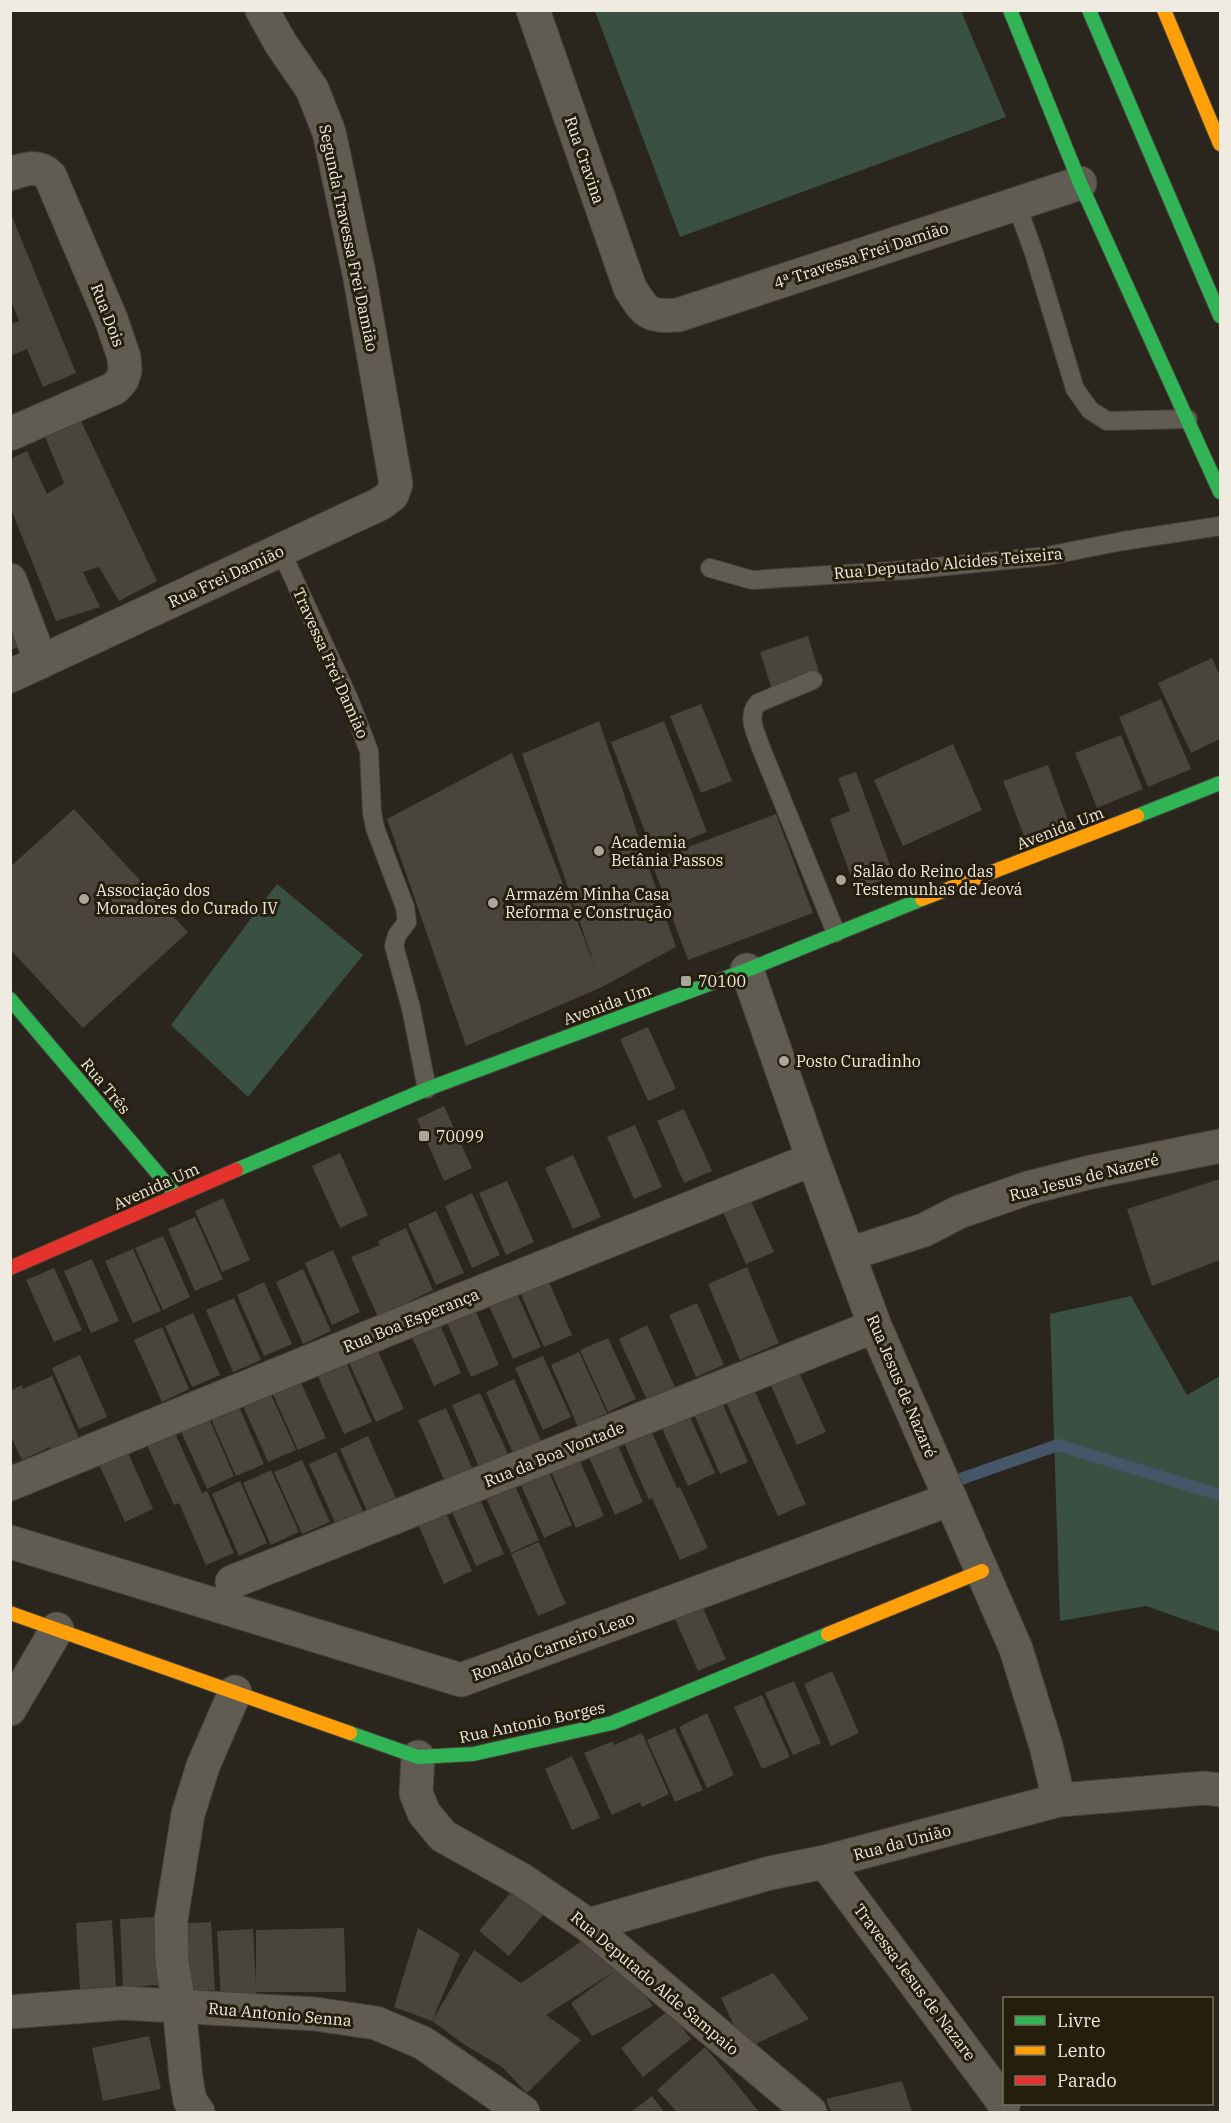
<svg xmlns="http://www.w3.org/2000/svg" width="1231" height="2123" font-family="'IBM Plex Serif',serif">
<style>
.green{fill:#395043}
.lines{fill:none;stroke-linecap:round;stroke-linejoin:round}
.stream{stroke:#465669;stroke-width:12}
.building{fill:#49443c}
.lane-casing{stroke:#454139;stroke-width:20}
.street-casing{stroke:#454139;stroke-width:35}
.fast-casing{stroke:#454139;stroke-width:16}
.slow-casing{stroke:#454139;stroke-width:16}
.jam-casing{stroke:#454139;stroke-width:16}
.lane{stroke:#605c52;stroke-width:18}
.street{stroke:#605c52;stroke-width:33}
.fast{stroke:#30b455;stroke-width:14}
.slow{stroke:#ff9f0a;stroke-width:14}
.jam{stroke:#e5322d;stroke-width:14}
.poi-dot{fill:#aba69c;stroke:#261e0d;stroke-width:2}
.labels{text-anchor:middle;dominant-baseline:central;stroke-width:6;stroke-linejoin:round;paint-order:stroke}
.street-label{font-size:16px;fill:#f0ebe0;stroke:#261e0d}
.poi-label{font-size:16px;fill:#f0ebe0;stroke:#261e0d;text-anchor:start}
</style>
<rect width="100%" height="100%" fill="#2a261d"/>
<!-- green -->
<path class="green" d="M 595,11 L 961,11 L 1006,117 L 680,237 Z
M 277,884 L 363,955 L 248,1097 L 171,1025 Z
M 1131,1296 L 1187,1395 L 1220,1376 L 1220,1632 L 1146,1606 L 1060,1621 L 1050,1314 Z"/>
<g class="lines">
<!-- stream -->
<path class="stream" d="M 952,1482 L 1058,1445 L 1220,1495"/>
</g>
<!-- building -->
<path class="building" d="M 11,214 L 76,373 L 43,387 L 27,349 L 10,356 L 10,324 L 19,321 L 10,298 Z
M 81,421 L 157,581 L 119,601 L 99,567 L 83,572 L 100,607 L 56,621 L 10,507 L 10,459 L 27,451 L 47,494 L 64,483 L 43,432 Z
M 10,626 L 20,646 L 10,650 Z
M 808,636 L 820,676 L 772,690 L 760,652 Z
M 1212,658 L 1220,676 L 1220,739 L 1191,753 L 1158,683 Z
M 1161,699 L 1191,769 L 1148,787 L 1119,717 Z
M 701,704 L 732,781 L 701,793 L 670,716 Z
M 599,721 L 676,947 L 602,987 L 466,1046 L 387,819 L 512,753 L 596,969 L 522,754 Z
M 664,721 L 707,832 L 653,853 L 611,742 Z
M 1121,735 L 1143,789 L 1097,808 L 1075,753 Z
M 953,744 L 982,810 L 903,846 L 874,780 Z
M 1048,765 L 1068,820 L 1024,836 L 1003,781 Z
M 856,772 L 894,876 L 856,890 L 830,819 L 850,811 L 838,778 Z
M 74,809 L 188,932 L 83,1028 L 10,949 L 10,867 Z
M 776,814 L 813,913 L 688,960 L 651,861 Z
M 648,1027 L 676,1089 L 648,1101 L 620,1039 Z
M 444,1106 L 472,1168 L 444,1181 L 417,1119 Z
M 684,1109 L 712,1171 L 684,1183 L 657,1121 Z
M 635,1125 L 662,1187 L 634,1199 L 607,1137 Z
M 340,1153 L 368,1215 L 340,1228 L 312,1166 Z
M 573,1155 L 601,1217 L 573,1229 L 545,1168 Z
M 1220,1179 L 1220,1260 L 1152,1286 L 1127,1209 Z
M 507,1181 L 534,1242 L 506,1255 L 479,1193 Z
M 746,1190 L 774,1252 L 746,1264 L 719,1203 Z
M 472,1193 L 500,1255 L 472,1268 L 445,1206 Z
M 223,1198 L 250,1260 L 222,1272 L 195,1211 Z
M 436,1211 L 464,1273 L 436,1285 L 408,1224 Z
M 195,1217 L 223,1279 L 195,1291 L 168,1229 Z
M 406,1228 L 433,1290 L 406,1303 L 407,1306 L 379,1319 L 351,1257 L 380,1245 L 378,1241 Z
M 163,1236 L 190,1297 L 163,1310 L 135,1248 Z
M 133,1249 L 161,1311 L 133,1323 L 105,1261 Z
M 333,1250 L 360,1312 L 332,1325 L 305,1263 Z
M 92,1259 L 119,1321 L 91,1333 L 64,1271 Z
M 747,1267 L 779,1343 L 740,1360 L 708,1284 Z
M 54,1268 L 82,1330 L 54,1342 L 26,1280 Z
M 303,1269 L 331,1331 L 303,1344 L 276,1282 Z
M 545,1273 L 572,1335 L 544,1347 L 517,1285 Z
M 264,1282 L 292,1344 L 264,1356 L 237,1295 Z
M 513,1285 L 541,1347 L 513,1359 L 485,1297 Z
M 234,1298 L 261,1360 L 233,1372 L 206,1310 Z
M 472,1303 L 499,1365 L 471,1377 L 444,1316 Z
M 697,1303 L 724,1365 L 696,1377 L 669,1315 Z
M 434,1311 L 461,1373 L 434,1386 L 406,1324 Z
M 193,1313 L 220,1375 L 192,1387 L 165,1326 Z
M 647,1325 L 675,1387 L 647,1400 L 619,1339 Z
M 162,1327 L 189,1389 L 162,1402 L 134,1340 Z
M 608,1338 L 636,1399 L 608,1412 L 580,1350 Z
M 376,1347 L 404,1409 L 376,1422 L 348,1360 Z
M 579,1352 L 607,1413 L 578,1427 L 551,1365 Z
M 80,1355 L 107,1417 L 79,1429 L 52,1368 Z
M 543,1356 L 571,1417 L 543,1430 L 515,1368 Z
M 345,1360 L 372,1422 L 344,1434 L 316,1372 Z
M 798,1370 L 826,1432 L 797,1445 L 770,1383 Z
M 52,1376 L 79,1438 L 51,1451 L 50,1447 L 22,1460 L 10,1435 L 10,1391 L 22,1385 L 23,1389 Z
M 298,1376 L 326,1438 L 298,1450 L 270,1388 Z
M 514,1379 L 541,1441 L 513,1453 L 486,1392 Z
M 751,1383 L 806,1504 L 778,1516 L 723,1395 Z
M 268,1388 L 296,1450 L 268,1462 L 241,1401 Z
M 480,1393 L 508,1454 L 479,1467 L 452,1405 Z
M 721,1400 L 748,1462 L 720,1474 L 693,1412 Z
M 237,1402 L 264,1464 L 236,1476 L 209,1414 Z
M 446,1408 L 473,1470 L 445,1482 L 418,1420 Z
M 688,1412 L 715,1473 L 688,1486 L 660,1424 Z
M 207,1414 L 234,1476 L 207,1489 L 179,1427 Z
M 649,1426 L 677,1488 L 680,1487 L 708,1548 L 680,1560 L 652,1498 L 649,1500 L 622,1438 Z
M 174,1431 L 202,1493 L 207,1491 L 234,1553 L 206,1565 L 179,1503 L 174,1505 L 146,1443 Z
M 368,1436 L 396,1498 L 367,1511 L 340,1449 Z
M 616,1441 L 643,1502 L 615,1515 L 587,1453 Z
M 126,1448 L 153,1509 L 125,1522 L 97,1460 Z
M 336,1452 L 364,1513 L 336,1525 L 309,1464 Z
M 577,1454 L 604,1516 L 576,1528 L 549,1467 Z
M 302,1460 L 330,1522 L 302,1534 L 274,1472 Z
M 545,1463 L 572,1525 L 544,1538 L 517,1476 Z
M 271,1470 L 299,1532 L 271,1545 L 243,1483 Z
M 512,1479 L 539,1540 L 511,1553 L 483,1491 Z
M 240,1481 L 267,1543 L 239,1556 L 212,1494 Z
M 477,1492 L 504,1554 L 476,1566 L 449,1505 Z
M 444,1509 L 472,1571 L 444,1584 L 417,1522 Z
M 539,1542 L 566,1604 L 538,1616 L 511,1554 Z
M 698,1597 L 726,1659 L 698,1671 L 671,1610 Z
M 832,1671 L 859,1733 L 831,1746 L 804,1684 Z
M 794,1681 L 821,1743 L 793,1755 L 765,1693 Z
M 762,1695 L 790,1757 L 762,1769 L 734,1707 Z
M 707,1713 L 734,1775 L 707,1788 L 679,1727 Z
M 675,1728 L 703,1790 L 675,1802 L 647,1740 Z
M 642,1733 L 669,1794 L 642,1807 L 640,1802 L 612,1815 L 584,1753 L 613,1741 L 614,1745 Z
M 572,1756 L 600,1818 L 572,1830 L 545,1769 Z
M 521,1880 L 551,1905 L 509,1956 L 479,1931 Z
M 156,1917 L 160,1985 L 123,1987 L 120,1919 Z
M 112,1920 L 116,1988 L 80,1990 L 76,1923 Z
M 211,1922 L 215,1990 L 179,1992 L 175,1924 Z
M 344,1928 L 346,1992 L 256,1992 L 256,1997 L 221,1999 L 217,1931 L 253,1929 L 256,1984 L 256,1930 Z
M 418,1928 L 460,1954 L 432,2021 L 394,2007 Z
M 589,1936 L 623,1966 L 653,2006 L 592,2036 L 571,2003 L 615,1971 L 546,2015 L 581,2040 L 527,2093 L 502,2067 L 465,2045 L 432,2021 L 474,1950 L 521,1983 Z
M 773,1973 L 809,2019 L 745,2049 L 721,1998 Z
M 669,2010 L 691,2039 L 643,2077 L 621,2048 Z
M 149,2036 L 161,2089 L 103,2101 L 92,2048 Z
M 705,2047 L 735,2082 L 759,2112 L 677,2112 L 657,2090 Z
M 902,2081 L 912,2112 L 831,2112 L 826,2099 Z
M 652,2096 L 664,2112 L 631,2112 Z"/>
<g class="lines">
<!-- lane casing -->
<g class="lane-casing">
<path id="lane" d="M 1016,203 L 1034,253 L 1075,389 L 1090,410 L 1107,421 L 1188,419
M 281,551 L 349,699 L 369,751 L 372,812 L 375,828 L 405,907 L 407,922 L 397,935 L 394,946 L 411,1008 L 427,1089
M 710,568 L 752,580 L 907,570 L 1047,556 L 1123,541 L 1220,526
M 813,680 L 758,703 C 746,717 756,733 761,748 L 836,933"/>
</g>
<!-- street casing -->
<g class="street-casing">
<path id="street" d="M 533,10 L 630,288 C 646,313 647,317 678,315 L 1080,183
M 10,174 C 25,169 38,164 50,176 L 111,319 L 124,357 L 125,371 L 122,380 L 115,388 L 10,434
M 10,580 L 41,662
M 10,676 L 380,504 L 392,495 L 396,484 L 359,273 L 329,132 L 312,89 L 281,44 L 262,10
M 747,970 L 813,1159 L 875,1326 L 1016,1649 L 1046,1746 L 1059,1800
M 849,1254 L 924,1230 L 959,1212 L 1028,1188 L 1091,1172 L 1220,1146
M 10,1484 L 406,1322 L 813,1159
M 10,1542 L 461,1680 L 951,1499
M 232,1582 L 875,1326
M 10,1709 L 57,1629
M 418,1757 L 416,1793 L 424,1813 L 443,1836 L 522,1880 L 588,1925 L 810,2112
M 825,1862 L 1004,2103
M 588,1925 L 770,1873 L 825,1862 L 1059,1800 L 1205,1788 L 1220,1790
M 10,2012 L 123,2003 L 315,2014 L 376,2023 L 423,2043 L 523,2112
M 198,2112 L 190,2101 L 186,2078 L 179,2005 L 172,1962 L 171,1920 L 188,1814 L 203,1766 L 235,1692"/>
</g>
<!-- fast casing -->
<g class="fast-casing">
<path id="fast" d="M 1010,10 L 1080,183 L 1220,492
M 1089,10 L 1220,316
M 1137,816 L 1220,783
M 10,999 L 176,1195
M 236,1170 L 427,1089 L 747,970 L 922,899
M 350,1733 L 418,1757 L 473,1754 L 612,1723 L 828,1634"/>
</g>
<!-- slow casing -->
<g class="slow-casing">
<path id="slow" d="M 1164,10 L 1220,144
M 922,899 L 1137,816
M 10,1613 L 350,1733
M 828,1634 L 982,1571"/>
</g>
<!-- jam casing -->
<g class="jam-casing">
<path id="jam" d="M 10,1268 L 236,1170"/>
</g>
<!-- lane -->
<use href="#lane" class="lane"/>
<!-- street -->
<use href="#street" class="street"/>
<!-- fast -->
<use href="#fast" class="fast"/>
<!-- slow -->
<use href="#slow" class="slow"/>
<!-- jam -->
<use href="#jam" class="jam"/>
</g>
<!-- markers -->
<g class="poi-dot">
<circle cx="599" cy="851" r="6"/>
<circle cx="841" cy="880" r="6"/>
<circle cx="84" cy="899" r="6"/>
<circle cx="493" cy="903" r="6"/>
<rect x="680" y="975" width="12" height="12" rx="3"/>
<circle cx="784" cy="1061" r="6"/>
<rect x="418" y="1130" width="12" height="12" rx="3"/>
</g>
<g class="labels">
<!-- street labels -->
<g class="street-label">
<text transform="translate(585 160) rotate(71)">Rua Cravina</text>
<text transform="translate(349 238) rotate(78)">Segunda Travessa Frei Damião</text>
<text transform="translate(861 255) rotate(-18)">4ª Travessa Frei Damião</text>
<text transform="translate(108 315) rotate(69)">Rua Dois</text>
<text transform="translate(948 563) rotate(-5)">Rua Deputado Alcides Teixeira</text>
<text transform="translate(226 576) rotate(-25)">Rua Frei Damião</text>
<text transform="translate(331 663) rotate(66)">Travessa Frei Damião</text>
<text transform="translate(1060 828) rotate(-21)">Avenida Um</text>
<text transform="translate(607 1004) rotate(-20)">Avenida Um</text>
<text transform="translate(106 1086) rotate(50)">Rua Três</text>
<text transform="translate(1084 1177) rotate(-14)">Rua Jesus de Nazeré</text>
<text transform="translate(156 1186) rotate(-24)">Avenida Um</text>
<text transform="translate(411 1320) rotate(-22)">Rua Boa Esperança</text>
<text transform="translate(902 1386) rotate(67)">Rua Jesus de Nazaré</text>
<text transform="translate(554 1454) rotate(-22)">Rua da Boa Vontade</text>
<text transform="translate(553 1646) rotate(-20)">Ronaldo Carneiro Leao</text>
<text transform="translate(532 1722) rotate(-12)">Rua Antonio Borges</text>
<text transform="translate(902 1842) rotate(-15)">Rua da União</text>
<text transform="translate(915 1982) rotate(53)">Travessa Jesus de Nazare</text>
<text transform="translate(655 1983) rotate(40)">Rua Deputado Alde Sampaio</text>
<text transform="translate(280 2014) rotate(5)">Rua Antonio Senna</text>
</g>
<!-- poi labels -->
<g class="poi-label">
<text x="611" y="842">Academia<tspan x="611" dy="18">Betânia Passos</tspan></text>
<text x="853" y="871">Salão do Reino das<tspan x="853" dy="18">Testemunhas de Jeová</tspan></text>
<text x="96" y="890">Associação dos<tspan x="96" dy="18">Moradores do Curado IV</tspan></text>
<text x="505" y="894">Armazém Minha Casa<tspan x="505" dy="18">Reforma e Construção</tspan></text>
<text x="698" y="981">70100</text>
<text x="796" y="1061">Posto Curadinho</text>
<text x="436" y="1136">70099</text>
</g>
</g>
<!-- border -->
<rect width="1231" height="2123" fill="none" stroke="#f0ebe0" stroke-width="24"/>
<!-- legend -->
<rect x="1003" y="1997" width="210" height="108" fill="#261e0d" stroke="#777061" stroke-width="1.5"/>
<rect x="1015" y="2016" width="30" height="9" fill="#30b455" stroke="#777061" stroke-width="1.5"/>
<text x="1057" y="2027" font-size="18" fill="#f0ebe0">Livre</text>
<rect x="1015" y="2046" width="30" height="9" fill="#ff9f0a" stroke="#777061" stroke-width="1.5"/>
<text x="1057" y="2057" font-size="18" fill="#f0ebe0">Lento</text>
<rect x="1015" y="2076" width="30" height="9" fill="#e5322d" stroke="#777061" stroke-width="1.5"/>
<text x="1057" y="2087" font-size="18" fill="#f0ebe0">Parado</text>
</svg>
